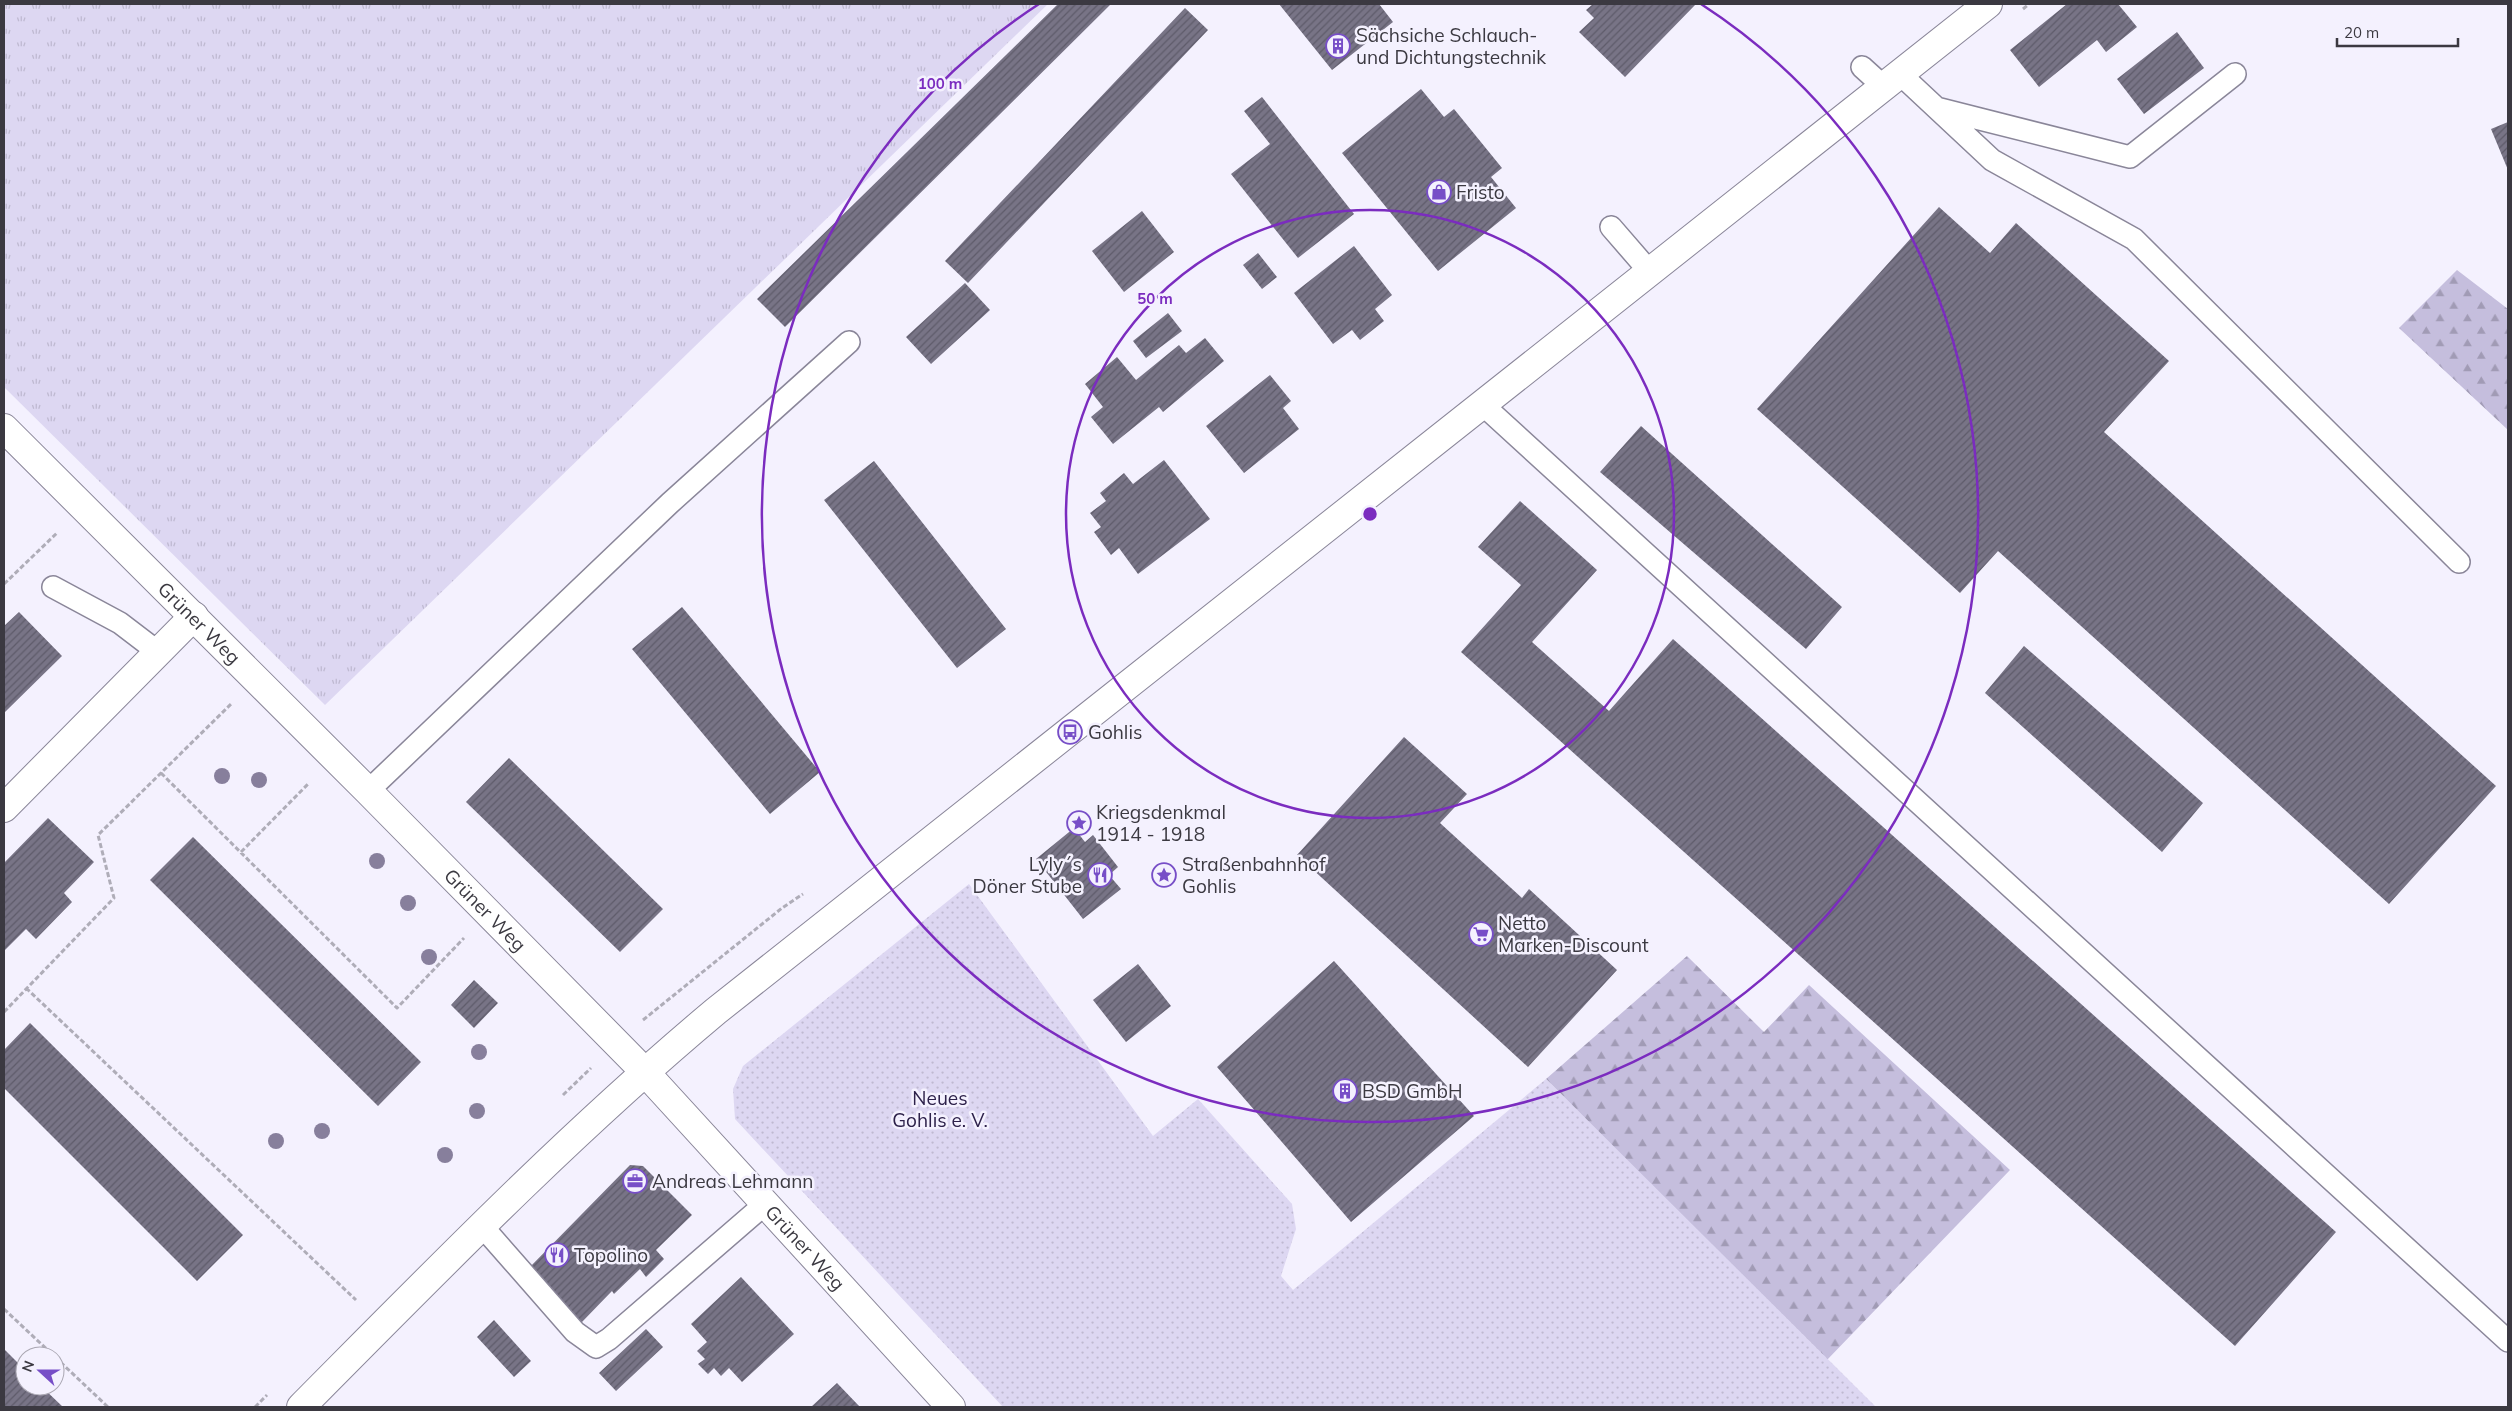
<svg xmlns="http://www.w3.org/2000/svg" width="2512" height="1411" font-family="Mulish,sans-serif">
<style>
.grass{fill:url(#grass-tufts)}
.forest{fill:url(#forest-firs)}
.garden{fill:url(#garden-dots)}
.building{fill:url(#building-hatch)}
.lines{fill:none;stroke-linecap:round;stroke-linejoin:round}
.lane-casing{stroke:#8a8699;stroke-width:24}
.street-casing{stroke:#8a8699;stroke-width:30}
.secondary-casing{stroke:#8a8699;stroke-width:30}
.primary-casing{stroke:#8a8699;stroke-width:30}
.path{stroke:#afadb8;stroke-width:3;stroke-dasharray:5 2.5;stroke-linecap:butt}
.lane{stroke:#fff;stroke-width:21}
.street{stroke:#fff;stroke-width:28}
.secondary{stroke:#fff;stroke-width:28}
.primary{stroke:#fff;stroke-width:28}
.tree{fill:#877f9c}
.ring{fill:none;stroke:#7b2cbf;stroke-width:2.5}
.labels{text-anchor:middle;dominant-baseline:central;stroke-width:5;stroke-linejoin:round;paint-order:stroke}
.poi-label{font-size:19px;fill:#3b3941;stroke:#f4f1fe;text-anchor:start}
.street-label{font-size:19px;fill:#3b3941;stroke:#f4f1fe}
.park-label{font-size:19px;fill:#2e224b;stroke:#f4f1fe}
.centre{fill:#7b2cbf;stroke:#f4f1fe;stroke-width:2.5}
.ring-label{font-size:15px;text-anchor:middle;font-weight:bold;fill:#7b2cbf;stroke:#f4f1fe;stroke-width:5;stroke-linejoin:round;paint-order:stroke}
</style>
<defs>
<pattern id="grass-tufts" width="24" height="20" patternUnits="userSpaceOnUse" patternTransform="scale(1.25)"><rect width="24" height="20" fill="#ddd7f2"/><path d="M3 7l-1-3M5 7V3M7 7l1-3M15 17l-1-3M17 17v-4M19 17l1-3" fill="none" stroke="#bfb9d1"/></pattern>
<pattern id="forest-firs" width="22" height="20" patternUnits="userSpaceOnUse" patternTransform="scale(1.25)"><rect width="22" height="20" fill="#c5bedd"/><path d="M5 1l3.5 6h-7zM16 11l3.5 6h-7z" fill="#a19bb5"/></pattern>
<pattern id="garden-dots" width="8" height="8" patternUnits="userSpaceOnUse" patternTransform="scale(1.25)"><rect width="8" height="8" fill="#ddd7f2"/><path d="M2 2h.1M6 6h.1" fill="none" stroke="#bfb9d1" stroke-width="1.8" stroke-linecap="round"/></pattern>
<pattern id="building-hatch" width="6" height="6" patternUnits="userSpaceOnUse" patternTransform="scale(1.25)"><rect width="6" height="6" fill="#787486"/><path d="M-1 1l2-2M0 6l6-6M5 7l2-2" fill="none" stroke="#5e5b6a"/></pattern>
</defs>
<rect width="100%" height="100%" fill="#f4f1fe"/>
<!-- grass -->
<path class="grass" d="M 4,4 L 1048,4 L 325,705 L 4,387 Z"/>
<!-- forest -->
<path class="forest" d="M 2457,270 L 2508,309 L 2508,430 L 2399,328 Z
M 1687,956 L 1764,1032 L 1809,985 L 2010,1170 L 1826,1361 L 1546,1079 Z"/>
<!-- garden -->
<path class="garden" d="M 969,884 L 1153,1136 L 1198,1099 L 1292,1204 L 1296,1229 L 1281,1276 L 1293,1290 L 1546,1079 L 1876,1407 L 1003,1407 L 735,1119 L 733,1089 L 743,1066 Z"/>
<!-- building -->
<path class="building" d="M 1058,4 L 1111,4 L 785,327 L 757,299 Z
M 1279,4 L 1379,4 L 1393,22 L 1332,70 Z
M 1593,4 L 1696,4 L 1625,77 L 1579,32 L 1594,18 L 1586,10 Z
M 2067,4 L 2118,4 L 2137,27 L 2106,52 L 2097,40 L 2039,87 L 2010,50 Z
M 1185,8 L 1208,30 L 968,283 L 945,261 Z
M 2177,32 L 2204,68 L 2144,114 L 2117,79 Z
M 1421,89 L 1444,117 L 1454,109 L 1502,168 L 1491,177 L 1516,208 L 1438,271 L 1342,153 Z
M 1262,97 L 1354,214 L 1298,258 L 1231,174 L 1270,144 L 1244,111 Z
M 2508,122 L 2508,170 L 2491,129 Z
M 1939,207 L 1990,253 L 2016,223 L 2169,361 L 2104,432 L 2496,786 L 2389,904 L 1998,551 L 1960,593 L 1757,409 Z
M 1142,211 L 1174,252 L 1124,292 L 1092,251 Z
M 1354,246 L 1392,295 L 1375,309 L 1384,321 L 1360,340 L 1352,330 L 1333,344 L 1294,293 Z
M 1258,253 L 1277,277 L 1262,289 L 1243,265 Z
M 965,283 L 990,310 L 931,364 L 906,337 Z
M 1168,313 L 1182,331 L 1146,358 L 1133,341 Z
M 1205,338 L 1224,361 L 1163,412 L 1159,407 L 1113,444 L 1091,417 L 1103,407 L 1085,384 L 1117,357 L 1136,380 L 1179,345 L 1186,353 Z
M 1270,375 L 1291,401 L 1283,408 L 1299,429 L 1244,473 L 1206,426 Z
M 1641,426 L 1842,607 L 1806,649 L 1600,472 Z
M 1164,460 L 1210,519 L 1138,574 L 1119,548 L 1111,555 L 1094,532 L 1101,527 L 1090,513 L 1106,501 L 1100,493 L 1124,473 L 1133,484 Z
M 874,461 L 1006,629 L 957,668 L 824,500 Z
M 1520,501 L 1597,570 L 1532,642 L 1609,711 L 1673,639 L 2336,1232 L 2235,1346 L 1461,652 L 1521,585 L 1478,547 Z
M 682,607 L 820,772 L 770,814 L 632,649 Z
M 19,612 L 62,656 L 4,713 L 4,626 Z
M 2024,646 L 2203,803 L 2162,852 L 1985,693 Z
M 1404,737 L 1467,794 L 1440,823 L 1522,898 L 1529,889 L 1617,970 L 1528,1067 L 1297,855 Z
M 509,758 L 663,909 L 620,952 L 466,802 Z
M 48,818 L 94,862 L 64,893 L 72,902 L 36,939 L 26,929 L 4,951 L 4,863 Z
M 1074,828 L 1085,842 L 1093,835 L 1118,867 L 1109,875 L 1121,889 L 1083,919 L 1036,859 Z
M 193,837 L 421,1062 L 378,1106 L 150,880 Z
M 1334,961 L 1474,1116 L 1351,1222 L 1217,1067 Z
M 1138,964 L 1171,1006 L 1126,1042 L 1093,1000 Z
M 474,980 L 498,1003 L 474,1028 L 451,1005 Z
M 30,1023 L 243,1235 L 197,1281 L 4,1088 L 4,1050 Z
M 630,1165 L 643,1166 L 692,1215 L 656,1250 L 664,1259 L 646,1277 L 640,1269 L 614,1294 L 612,1291 L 580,1324 L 529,1268 Z
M 741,1277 L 794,1334 L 742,1382 L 729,1368 L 721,1376 L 714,1368 L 708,1374 L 698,1364 L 705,1359 L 697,1351 L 707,1342 L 691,1324 Z
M 494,1320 L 531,1361 L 514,1377 L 477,1337 Z
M 646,1329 L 663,1347 L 616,1391 L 599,1373 Z
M 4,1349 L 25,1370 L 25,1386 L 41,1386 L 63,1407 L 4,1407 Z
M 837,1383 L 860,1407 L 811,1407 Z"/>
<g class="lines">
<!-- lane casing -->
<g class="lane-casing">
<path id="lane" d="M 1862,67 L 1884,87
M 1900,74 L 1992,160 L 2134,239 L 2459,562
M 1940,109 L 2130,157 L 2235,74
M 1611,227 L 1650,272
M 1483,405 L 2508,1341
M 53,587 L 120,623 L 158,652
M 368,791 L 670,503 L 849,342
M 482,1226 L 575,1332 L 596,1347 L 609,1339 L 765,1204"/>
</g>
<!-- street casing -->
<g class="street-casing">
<g id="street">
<path id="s1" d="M 4,428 L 368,791 L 644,1071"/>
<path d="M 4,808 L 194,616"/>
</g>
</g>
<!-- secondary casing -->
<g class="secondary-casing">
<g id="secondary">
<path id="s2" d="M 644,1071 L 951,1407"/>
</g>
</g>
<!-- primary casing -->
<g class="primary-casing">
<path id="primary" d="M 301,1407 C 436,1271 569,1134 716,1011 L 1988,4"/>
</g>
<!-- path -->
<path class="path" d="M 2023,9 L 2029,4
M 4,584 L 58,532
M 161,773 L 397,1008 L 464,938
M 241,852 L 309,783
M 26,988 L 356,1300
M 4,1012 L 114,898 L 98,835 L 231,704
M 643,1020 L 782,908 L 803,894
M 563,1095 L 591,1068
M 4,1309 L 54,1356
M 55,1357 L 108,1407
M 255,1407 L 267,1395"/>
<!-- lane -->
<use href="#lane" class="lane"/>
<!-- street -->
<use href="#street" class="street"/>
<!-- secondary -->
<use href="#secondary" class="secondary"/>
<!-- primary -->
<use href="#primary" class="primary"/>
</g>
<!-- trees -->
<g class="tree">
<circle cx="222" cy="776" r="8"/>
<circle cx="259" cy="780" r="8"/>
<circle cx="377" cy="861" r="8"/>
<circle cx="408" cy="903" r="8"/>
<circle cx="429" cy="957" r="8"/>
<circle cx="479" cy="1052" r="8"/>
<circle cx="477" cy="1111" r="8"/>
<circle cx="322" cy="1131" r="8"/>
<circle cx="276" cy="1141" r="8"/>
<circle cx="445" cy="1155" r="8"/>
</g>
<!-- distance rings -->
<g class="ring">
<circle cx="1370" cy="514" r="304"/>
<path d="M1701 4A608 608 0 1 1 1039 4"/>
</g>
<!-- icons -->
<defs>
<g id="building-ring" transform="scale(1.25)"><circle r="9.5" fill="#f4f1fe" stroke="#774ec7" stroke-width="1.5"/><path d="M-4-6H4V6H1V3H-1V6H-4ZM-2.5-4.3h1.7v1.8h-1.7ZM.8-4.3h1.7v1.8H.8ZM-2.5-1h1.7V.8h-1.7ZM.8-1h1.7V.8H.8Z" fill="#774ec7"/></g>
<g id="shop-ring" transform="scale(1.25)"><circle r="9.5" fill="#f4f1fe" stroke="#774ec7" stroke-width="1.5"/><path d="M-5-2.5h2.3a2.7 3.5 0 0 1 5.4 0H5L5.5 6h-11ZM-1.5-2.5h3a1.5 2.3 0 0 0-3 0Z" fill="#774ec7"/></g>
<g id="bus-ring" transform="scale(1.25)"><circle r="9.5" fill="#f4f1fe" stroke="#774ec7" stroke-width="1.5"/><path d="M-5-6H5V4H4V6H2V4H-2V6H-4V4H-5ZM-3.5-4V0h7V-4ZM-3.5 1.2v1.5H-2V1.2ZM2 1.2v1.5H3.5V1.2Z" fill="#774ec7"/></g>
<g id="sight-ring" transform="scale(1.25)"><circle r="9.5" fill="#f4f1fe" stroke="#774ec7" stroke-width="1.5"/><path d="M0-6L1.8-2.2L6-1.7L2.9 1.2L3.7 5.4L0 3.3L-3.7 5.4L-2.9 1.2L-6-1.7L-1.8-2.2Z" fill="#774ec7"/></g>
<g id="restaurant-ring" transform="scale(1.25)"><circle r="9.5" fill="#f4f1fe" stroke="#774ec7" stroke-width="1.5"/><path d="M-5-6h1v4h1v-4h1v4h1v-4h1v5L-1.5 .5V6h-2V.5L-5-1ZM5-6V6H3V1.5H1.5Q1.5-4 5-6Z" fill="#774ec7"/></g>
<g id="supermarket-ring" transform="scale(1.25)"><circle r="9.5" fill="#f4f1fe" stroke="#774ec7" stroke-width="1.5"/><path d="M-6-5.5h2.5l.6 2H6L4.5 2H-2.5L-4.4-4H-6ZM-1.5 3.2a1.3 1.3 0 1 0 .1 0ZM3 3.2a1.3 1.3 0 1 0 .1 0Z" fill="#774ec7"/></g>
<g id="office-ring" transform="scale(1.25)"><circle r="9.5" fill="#f4f1fe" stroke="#774ec7" stroke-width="1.5"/><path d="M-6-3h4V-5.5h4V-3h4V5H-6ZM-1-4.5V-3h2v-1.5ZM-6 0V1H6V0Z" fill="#774ec7"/></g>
</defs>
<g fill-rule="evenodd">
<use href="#building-ring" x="1338" y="46"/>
<use href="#shop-ring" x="1439" y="192"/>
<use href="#bus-ring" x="1070" y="732"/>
<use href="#sight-ring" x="1079" y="823"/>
<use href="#restaurant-ring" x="1100" y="875"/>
<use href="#sight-ring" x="1164" y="875"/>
<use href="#supermarket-ring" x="1481" y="934"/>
<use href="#building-ring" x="1345" y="1091"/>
<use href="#office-ring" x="635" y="1181"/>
<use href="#restaurant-ring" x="557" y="1255"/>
</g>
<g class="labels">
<!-- poi labels -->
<g class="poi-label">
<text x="1356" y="35">Sächsiche Schlauch-<tspan x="1356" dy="22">und Dichtungstechnik</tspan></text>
<text x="1456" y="192">Fristo</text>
<text x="1088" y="732">Gohlis</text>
<text x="1096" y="812">Kriegsdenkmal<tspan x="1096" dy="22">1914 - 1918</tspan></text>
<text x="1082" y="864" text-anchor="end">Lyly´s<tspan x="1082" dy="22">Döner Stube</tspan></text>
<text x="1182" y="864">Straßenbahnhof<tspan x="1182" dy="22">Gohlis</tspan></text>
<text x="1498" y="923">Netto<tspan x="1498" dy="22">Marken-Discount</tspan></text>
<text x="1362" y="1091">BSD GmbH</text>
<text x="652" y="1181">Andreas Lehmann</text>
<text x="574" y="1255">Topolino</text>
</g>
<!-- street labels -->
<g class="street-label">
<text stroke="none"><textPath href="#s1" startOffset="276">Grüner Weg</textPath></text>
<text stroke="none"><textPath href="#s1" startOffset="681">Grüner Weg</textPath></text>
<text stroke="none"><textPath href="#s2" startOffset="239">Grüner Weg</textPath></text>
</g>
<!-- park labels -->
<g class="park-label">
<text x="940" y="1098">Neues<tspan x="940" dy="22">Gohlis e. V.</tspan></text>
</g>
</g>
<circle cx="1370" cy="514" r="8" class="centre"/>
<g class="ring-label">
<text x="940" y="89">100 m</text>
<text x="1155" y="304">50 m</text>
</g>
<!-- border -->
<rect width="2512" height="1411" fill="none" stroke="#3b3941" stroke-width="10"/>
<!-- north arrow -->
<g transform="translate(40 1371) rotate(291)"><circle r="24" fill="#f4f1fe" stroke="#aaa7b2"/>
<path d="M0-4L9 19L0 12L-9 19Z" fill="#774ec7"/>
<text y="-8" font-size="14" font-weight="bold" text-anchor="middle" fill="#3b3941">N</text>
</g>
<!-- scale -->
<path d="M2337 38v8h121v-8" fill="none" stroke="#3b3941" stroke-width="2.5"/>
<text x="2344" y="38" font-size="15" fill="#3b3941" stroke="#f4f1fe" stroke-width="4" paint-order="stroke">20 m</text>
</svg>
